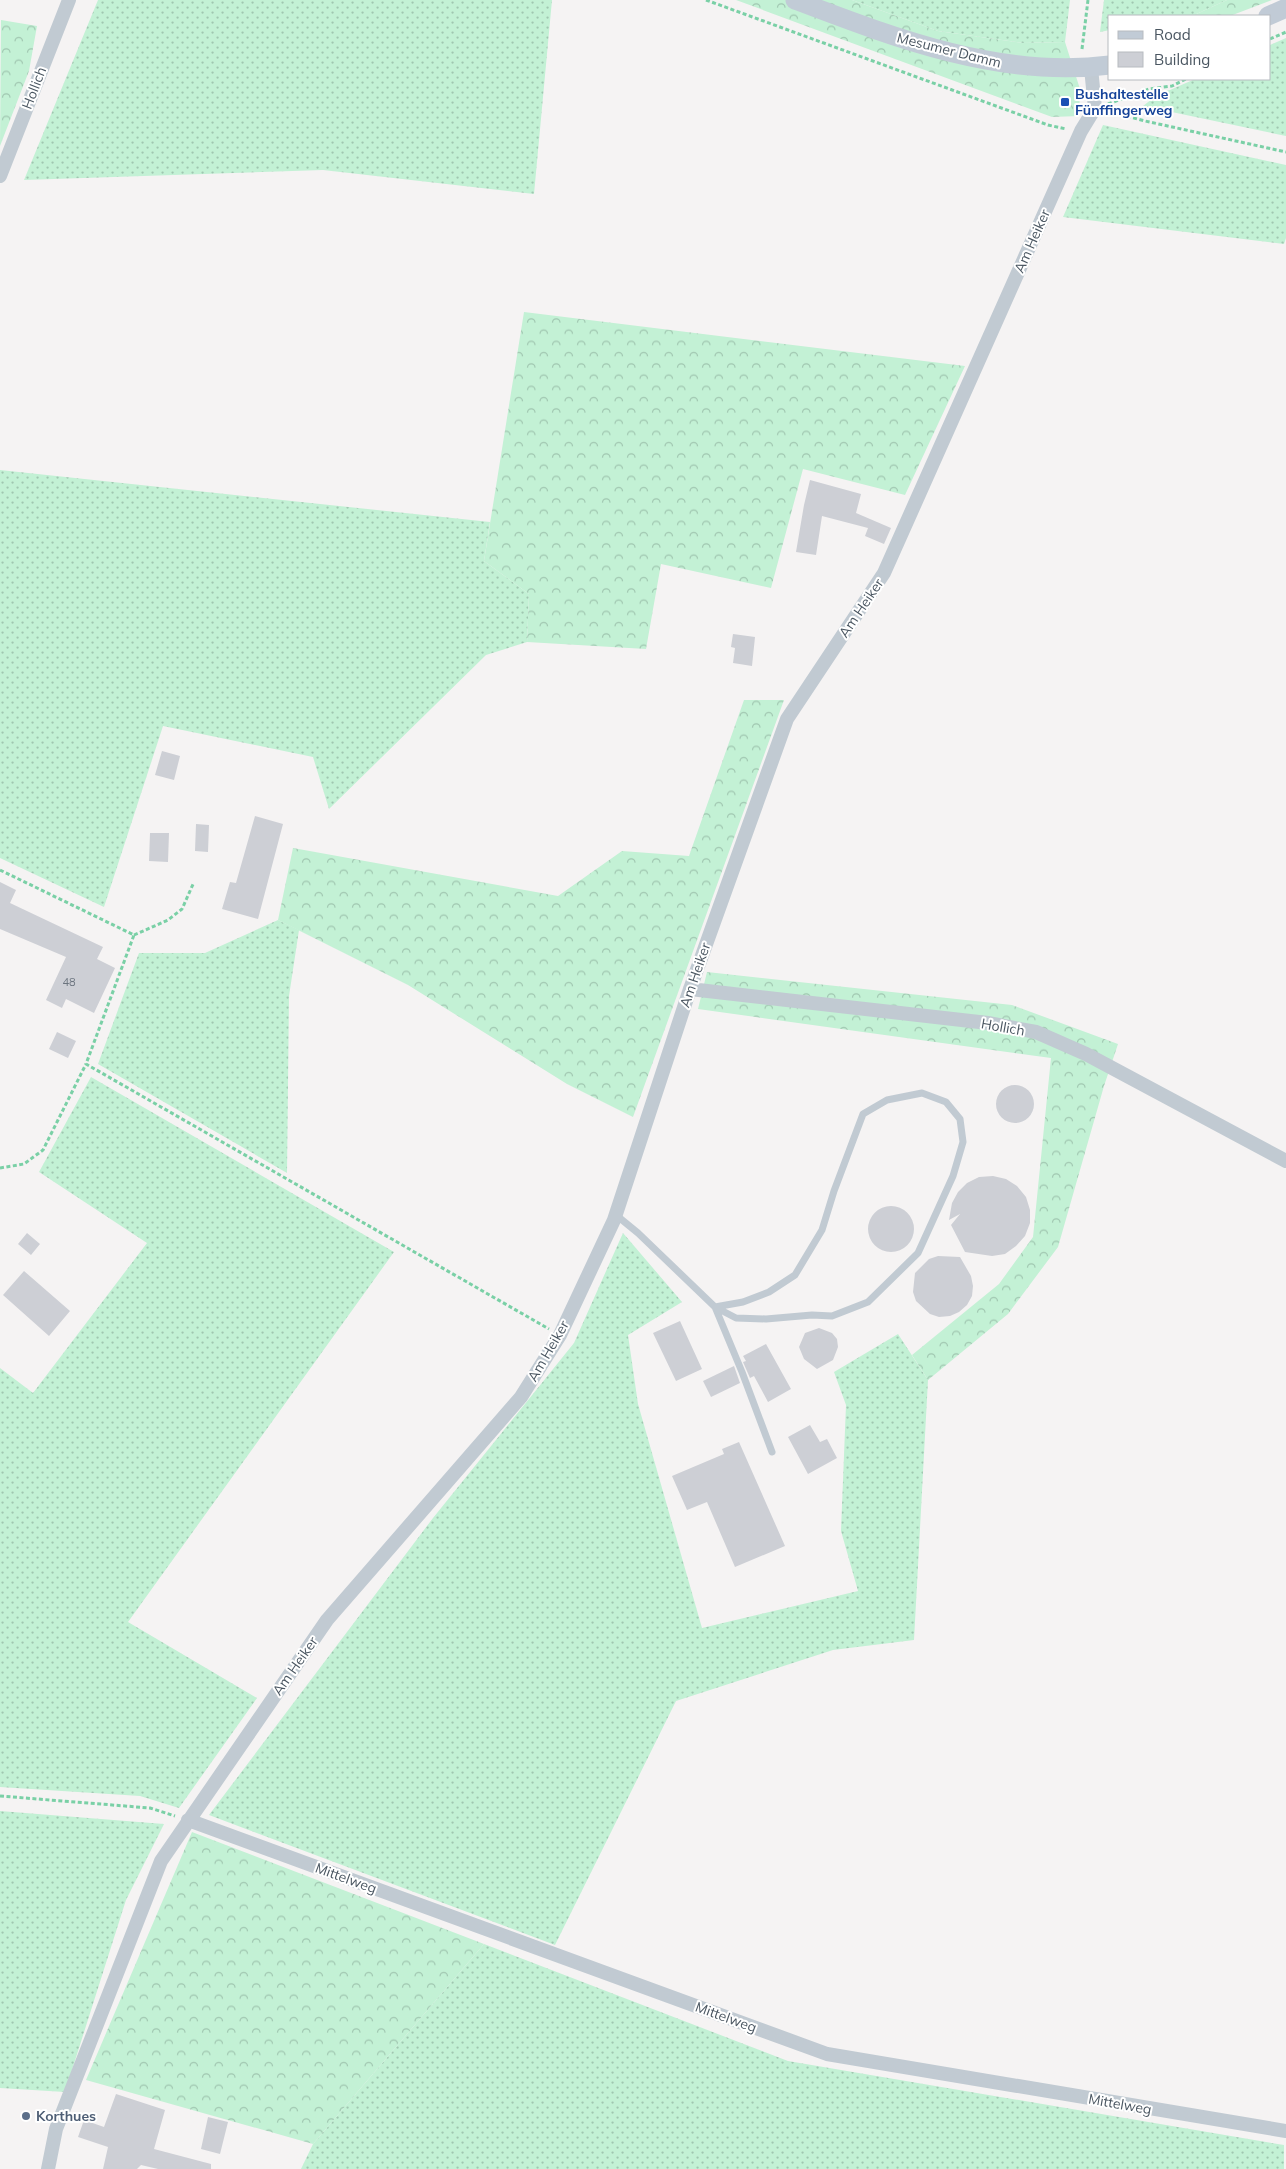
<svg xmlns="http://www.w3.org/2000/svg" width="1286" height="2169" font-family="Mulish,sans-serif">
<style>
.grass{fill:url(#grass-dots)}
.forest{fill:url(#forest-crowns)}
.building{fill:#cdcfd5}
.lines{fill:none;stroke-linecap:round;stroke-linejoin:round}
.path{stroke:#7ad0a6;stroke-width:3;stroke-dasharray:4 2.5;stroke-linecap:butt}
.service{stroke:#c1cad2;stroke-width:7}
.minor{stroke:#c1cad2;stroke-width:14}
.secondary{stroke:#c1cbd6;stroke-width:19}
.transit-dot{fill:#1a4fb4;stroke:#fff;stroke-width:2}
.service-dot{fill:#5c6f8a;stroke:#fff;stroke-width:2}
.labels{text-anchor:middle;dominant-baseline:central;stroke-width:4;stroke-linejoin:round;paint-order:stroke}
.number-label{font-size:11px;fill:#6b747e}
.street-label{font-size:14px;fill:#4a5661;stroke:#fff}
.transit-label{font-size:14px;font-weight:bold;fill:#164399;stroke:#fff;text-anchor:start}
.service-label{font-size:14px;font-weight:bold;fill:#4e5e75;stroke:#fff;text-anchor:start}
</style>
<defs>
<pattern id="grass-dots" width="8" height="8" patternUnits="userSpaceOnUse" patternTransform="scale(1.25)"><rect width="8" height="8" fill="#c3f1d5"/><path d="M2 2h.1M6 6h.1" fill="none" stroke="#a0c6b0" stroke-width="1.8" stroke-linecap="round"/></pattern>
<pattern id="forest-crowns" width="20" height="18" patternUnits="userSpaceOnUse" patternTransform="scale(1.25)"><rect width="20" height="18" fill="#c3f1d5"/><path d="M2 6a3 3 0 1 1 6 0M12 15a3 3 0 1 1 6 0" fill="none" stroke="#a0c6b0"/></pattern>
</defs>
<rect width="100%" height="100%" fill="#f5f3f3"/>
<!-- grass -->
<path class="grass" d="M 98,0 L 552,0 L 534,194 L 323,170 L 24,180 Z
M 852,0 L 1070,0 L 1065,42 L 1023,43 L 938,31 Z
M 1104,0 L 1227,0 L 1192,16 L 1110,16 L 1110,30 L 1100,32 Z
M 1286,38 L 1286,136 L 1143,106 L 1161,92 L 1170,90 L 1195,79 L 1270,79 L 1270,45 Z
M 1103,125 L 1286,165 L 1286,238 L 1284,244 L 1063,217 Z
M 0,470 L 490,522 L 484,561 L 529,594 L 527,642 L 486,655 L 329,809 L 313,757 L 163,726 L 104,907 L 0,858 Z
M 278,920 L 299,930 L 289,996 L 287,1173 L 98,1064 L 139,953 L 205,953 Z
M 91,1077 L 394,1252 L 128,1622 L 257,1698 L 179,1808 L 140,1796 L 0,1787 L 0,1368 L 33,1393 L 147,1243 L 39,1172 Z
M 623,1233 L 682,1302 L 628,1335 L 638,1404 L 702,1628 L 858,1591 L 841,1531 L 846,1405 L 834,1372 L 898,1334 L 928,1380 L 914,1640 L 833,1650 L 676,1701 L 555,1945 L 209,1815 L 433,1518 L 574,1343 Z
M 0,1811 L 164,1824 L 126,1900 L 65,2092 L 0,2088 Z
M 484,1944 L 788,2061 L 1284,2145 L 1284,2169 L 301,2169 L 313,2144 Z"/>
<!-- forest -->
<path class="forest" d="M 736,0 L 852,0 L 938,31 L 1023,43 L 1065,42 L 1080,89 L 1079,116 L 1052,117 Z
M 1227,0 L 1272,0 L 1230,16 L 1192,16 Z
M 1,20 L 37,26 L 29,71 L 0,146 Z
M 524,312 L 965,366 L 905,495 L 803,469 L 771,588 L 661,564 L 646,649 L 527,642 L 529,594 L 484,561 Z
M 744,700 L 784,700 L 633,1117 L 567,1084 L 408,985 L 278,920 L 293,848 L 558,896 L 622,851 L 689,856 Z
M 707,972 L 1012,1005 L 1118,1044 L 1104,1086 L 1058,1247 L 1008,1314 L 928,1380 L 912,1355 L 999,1284 L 1033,1237 L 1051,1058 L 698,1009 Z
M 192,1832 L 484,1944 L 313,2144 L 86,2080 Z"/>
<!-- building -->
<path class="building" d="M 810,480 L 861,494 L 856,513 L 891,528 L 884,544 L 865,536 L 868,528 L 822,516 L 816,555 L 796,552 L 804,505 Z
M 733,634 L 755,637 L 752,666 L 733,663 L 735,648 L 731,647 Z
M 162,751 L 180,756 L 174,780 L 155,775 Z
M 255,816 L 283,824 L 258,919 L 222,909 L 230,882 L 236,883 Z
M 196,824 L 209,825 L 208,852 L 195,851 Z
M 150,833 L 169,833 L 168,862 L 149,861 Z
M 0,882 L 16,890 L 10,903 L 103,947 L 97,959 L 115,968 L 94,1013 L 66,999 L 62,1008 L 46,1000 L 66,957 L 0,929 Z
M 57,1032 L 76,1041 L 68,1058 L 49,1049 Z
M996 1104a19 19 0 1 1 38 0a19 19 0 1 1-38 0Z
M 993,1176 L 1006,1179 L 1017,1186 L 1026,1197 L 1030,1210 L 1030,1223 L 1025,1236 L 1016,1246 L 1005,1254 L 992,1256 L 965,1252 L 951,1225 L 960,1214 L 949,1220 L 952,1203 L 958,1192 L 967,1183 L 979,1177 Z
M868 1229a23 23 0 1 1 46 0a23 23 0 1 1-46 0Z
M 27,1233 L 40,1244 L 31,1255 L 18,1244 Z
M 938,1256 L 960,1257 L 971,1276 L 973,1286 L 972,1296 L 967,1305 L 959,1312 L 950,1316 L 939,1317 L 930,1314 L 916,1301 L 913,1292 L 915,1273 L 929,1259 Z
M 24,1271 L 70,1311 L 49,1336 L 3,1295 Z
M 680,1321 L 702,1369 L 676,1381 L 653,1333 Z
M 819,1328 L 832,1333 L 837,1339 L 838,1347 L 833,1360 L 817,1369 L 804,1359 L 799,1347 L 805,1333 Z
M 766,1344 L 791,1389 L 768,1402 L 754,1376 L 750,1378 L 743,1362 L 746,1361 L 743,1356 Z
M 734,1366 L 740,1383 L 711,1397 L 703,1381 Z
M 810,1425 L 820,1442 L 827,1439 L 837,1458 L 808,1474 L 788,1437 Z
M 739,1442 L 785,1546 L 735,1567 L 707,1502 L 687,1510 L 672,1476 L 724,1454 L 722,1449 Z
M 116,2094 L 165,2110 L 154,2149 L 211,2164 L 211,2169 L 158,2169 L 141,2165 L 137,2169 L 103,2169 L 108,2147 L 78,2137 L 84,2120 L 104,2127 Z
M 208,2117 L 228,2122 L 220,2154 L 201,2149 Z"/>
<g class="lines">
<!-- path -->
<path class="path" d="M 706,0 L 1048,125 L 1066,129
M 1270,39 L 1286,32
M 1082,49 L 1088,0
M 1108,104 L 1149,89 L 1172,86 L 1186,79
M 1108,111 L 1145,121 L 1286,152
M 0,870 L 134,935 L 86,1064 L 549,1329
M 134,935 L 168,920 L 182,909 L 194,882
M 0,1168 L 24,1164 L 43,1150 L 86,1064
M 0,1796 L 150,1808 L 175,1816"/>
<!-- service -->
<path class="service" d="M 616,1215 L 638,1233 L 715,1307 L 743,1302 L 769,1292 L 795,1275 L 822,1230 L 834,1191 L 863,1114 L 887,1100 L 922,1093 L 946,1102 L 960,1119 L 963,1142 L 953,1176 L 918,1253 L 868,1302 L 832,1316 L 812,1315 L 766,1319 L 736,1318 L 715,1307
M 715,1307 L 742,1372 L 772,1452"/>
<!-- minor -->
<path class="minor" d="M 0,176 L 69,0
M 690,989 L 988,1023 L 1036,1032 L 1086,1054 L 1286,1161
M 188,1820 L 827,2054 L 1286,2131
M 48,2169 L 56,2129 L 161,1861 L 327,1620 L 521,1397 L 560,1335 L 614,1220 L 690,989 L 787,719 L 884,573 L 1081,131 L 1095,108 L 1091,68"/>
<!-- secondary -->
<path class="secondary" d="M 795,0 C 895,38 1001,79 1110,65
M 1268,16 L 1286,8"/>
</g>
<!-- markers -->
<rect class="transit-dot" x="1060" y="97" width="10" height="10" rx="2.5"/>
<circle class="service-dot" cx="26" cy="2116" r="5"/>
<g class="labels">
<!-- number labels -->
<g class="number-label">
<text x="69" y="982">48</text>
</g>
<!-- street labels -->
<g class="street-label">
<text transform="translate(949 50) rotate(14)">Mesumer Damm</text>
<text transform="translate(34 88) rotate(-69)">Hollich</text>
<text transform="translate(1032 241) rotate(-66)">Am Heiker</text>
<text transform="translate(861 608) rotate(-56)">Am Heiker</text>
<text transform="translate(695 975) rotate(-71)">Am Heiker</text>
<text transform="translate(1003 1027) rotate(10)">Hollich</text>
<text transform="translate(548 1351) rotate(-60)">Am Heiker</text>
<text transform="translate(295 1666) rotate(-55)">Am Heiker</text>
<text transform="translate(346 1878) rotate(20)">Mittelweg</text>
<text transform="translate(726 2017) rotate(20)">Mittelweg</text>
<text transform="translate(1120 2104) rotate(10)">Mittelweg</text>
</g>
<!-- transit labels -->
<g class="transit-label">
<text x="1075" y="94">Bushaltestelle<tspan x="1075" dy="16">Fünffingerweg</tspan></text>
</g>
<!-- service labels -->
<g class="service-label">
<text x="36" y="2116">Korthues</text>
</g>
</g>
<!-- legend -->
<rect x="1108" y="15" width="162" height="65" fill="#ffffff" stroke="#b7bbc0"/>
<rect x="1118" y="31" width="25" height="8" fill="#c1cbd6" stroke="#b7bbc0"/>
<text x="1154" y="40" font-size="15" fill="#4a5661">Road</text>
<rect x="1118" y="52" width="25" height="15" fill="#cdcfd5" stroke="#b7bbc0"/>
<text x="1154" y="65" font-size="15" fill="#4a5661">Building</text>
</svg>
